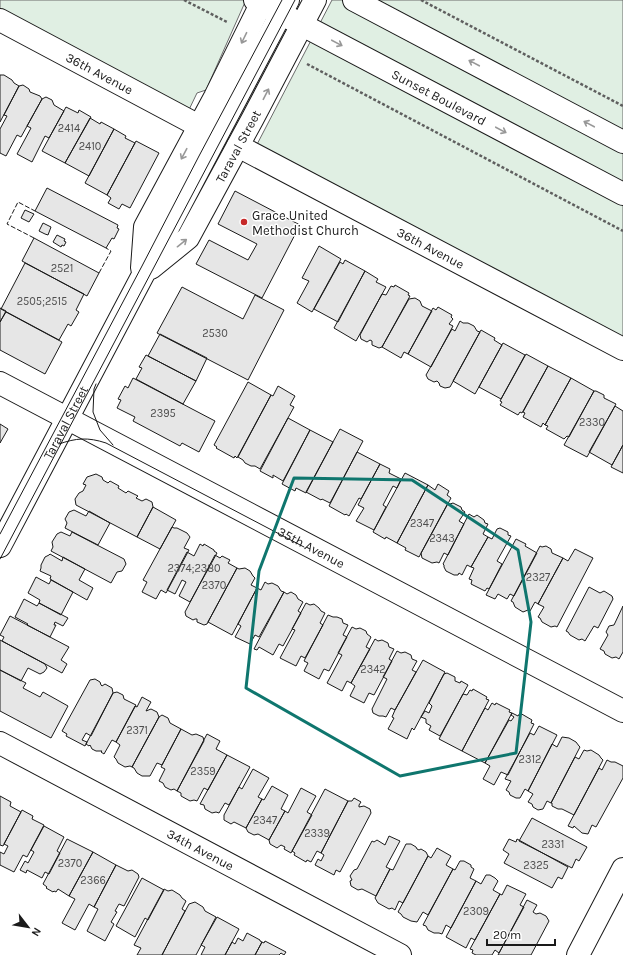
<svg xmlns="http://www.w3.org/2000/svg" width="623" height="955" font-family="Karla,sans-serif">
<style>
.green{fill:#e0efe3;stroke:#6a6a6a}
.building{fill:#e6e6e6;stroke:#1a1a1a}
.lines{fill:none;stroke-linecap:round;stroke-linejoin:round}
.minor-casing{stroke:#1a1a1a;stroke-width:24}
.major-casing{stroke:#1a1a1a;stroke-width:24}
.path{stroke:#5f5f5f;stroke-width:2.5;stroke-dasharray:3 2;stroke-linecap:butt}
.minor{stroke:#fff;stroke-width:22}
.major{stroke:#fff;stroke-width:22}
.tram{stroke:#1a1a1a;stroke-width:1}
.fence{stroke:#1a1a1a;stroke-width:1;stroke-dasharray:5 2;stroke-linecap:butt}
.oneway{stroke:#989898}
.marked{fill:none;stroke:#0f766e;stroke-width:3;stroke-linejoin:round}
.poi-dot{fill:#c62828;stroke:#fff;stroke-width:1.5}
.labels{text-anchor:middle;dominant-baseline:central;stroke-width:3;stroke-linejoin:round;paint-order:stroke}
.number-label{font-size:11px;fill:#4d4d4d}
.street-label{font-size:13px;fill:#1a1a1a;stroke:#fff}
.poi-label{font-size:13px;fill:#1a1a1a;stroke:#fff;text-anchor:start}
</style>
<rect width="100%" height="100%" fill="#fff"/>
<!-- green -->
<path class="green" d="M 0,0 L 246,0 L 206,90 L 197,93 L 185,118 L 0,21 Z
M 332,0 L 623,0 L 623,349 L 252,154 Z"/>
<!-- building -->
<path class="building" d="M 0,75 L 4,75 L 12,80 L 14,83 L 19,86 L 0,122 Z
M 23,85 L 29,89 L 30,92 L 40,96 L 42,99 L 21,137 L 17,135 L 6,156 L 0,153 L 0,129 L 7,116 L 4,115 L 19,86 Z
M 46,97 L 52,100 L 54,105 L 64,111 L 49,138 L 45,136 L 32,162 L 17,154 L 31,128 L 27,126 L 42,99 Z
M 66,107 L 78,113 L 79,110 L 91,117 L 65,163 L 42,151 Z
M 90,118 L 100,124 L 101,122 L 114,129 L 89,176 L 65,163 Z
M 114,129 L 126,136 L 125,138 L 135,143 L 107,195 L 85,183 Z
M 136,141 L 159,153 L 130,208 L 122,204 L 119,209 L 108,203 L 111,198 L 107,195 Z
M 47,188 L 118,225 L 117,228 L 119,229 L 114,239 L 112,238 L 106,248 L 35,211 Z
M 235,191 L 300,225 L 262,298 L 196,264 L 209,240 L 248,260 L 257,244 L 218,224 Z
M 25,210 L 34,214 L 29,222 L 21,218 Z
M 43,223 L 51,227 L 48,235 L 45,234 L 39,231 Z
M 57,235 L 65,239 L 64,241 L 66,242 L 64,246 L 62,245 L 61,247 L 53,242 Z
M 34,238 L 99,273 L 87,296 L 22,261 Z
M 319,246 L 341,259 L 312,312 L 297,303 L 309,281 L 302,278 Z
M 345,260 L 365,271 L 338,322 L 314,309 L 340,262 L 343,264 Z
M 25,263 L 84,294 L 76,310 L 79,312 L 71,326 L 68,324 L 59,340 L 1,309 Z
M 365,271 L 378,279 L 376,282 L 386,287 L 356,341 L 334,328 Z
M 395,285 L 409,293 L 408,295 L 410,296 L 382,347 L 379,348 L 372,345 L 372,341 L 370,340 L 367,342 L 361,339 L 360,335 L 382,294 L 386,295 L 391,286 L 394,287 Z
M 182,287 L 243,319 L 255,295 L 284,310 L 248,380 L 157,333 Z
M 415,298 L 420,301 L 422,306 L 432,311 L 408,354 L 404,352 L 401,358 L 382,347 L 409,299 Z
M 438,307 L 452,315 L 451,317 L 453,319 L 449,324 L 453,326 L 431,367 L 408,354 L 433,308 L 436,310 Z
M 0,308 L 6,311 L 0,322 Z
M 6,312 L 62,342 L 45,374 L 0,350 L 0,322 Z
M 460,321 L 463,323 L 468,323 L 474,326 L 477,331 L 480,332 L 450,387 L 445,388 L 440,386 L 439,383 L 437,381 L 434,382 L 428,379 L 426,375 L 452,329 L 455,331 Z
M 481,330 L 495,338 L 494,340 L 502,345 L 475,394 L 453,381 Z
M 160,334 L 207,358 L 196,381 L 148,356 Z
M 503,343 L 525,355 L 501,399 L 479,387 Z
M 526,354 L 548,366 L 522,413 L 520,412 L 518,415 L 500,405 L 502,402 L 500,401 Z
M 146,355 L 196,381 L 183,404 L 136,379 L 142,368 L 139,367 Z
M 548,366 L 571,378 L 545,425 L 543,423 L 541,427 L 523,417 L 525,413 L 523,412 Z
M 133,378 L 215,421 L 199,452 L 182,443 L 180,446 L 133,421 L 135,417 L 117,408 L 121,400 L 118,399 L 125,386 L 128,388 Z
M 571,378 L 594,391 L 569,437 L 567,436 L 564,439 L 546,429 L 548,426 L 545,425 Z
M 248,382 L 271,395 L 237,458 L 235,456 L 234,458 L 216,448 L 217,447 L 214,445 Z
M 278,386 L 295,396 L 290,405 L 294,407 L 260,469 L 255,466 L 251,466 L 245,463 L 243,460 L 238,457 L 271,395 L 273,396 Z
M 594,391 L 596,391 L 604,395 L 604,398 L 616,404 L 587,457 L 564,445 Z
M 615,406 L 623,411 L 623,445 L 612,465 L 589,452 Z
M 288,418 L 310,430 L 283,481 L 273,475 L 273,478 L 260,471 Z
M 0,424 L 8,429 L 0,443 Z
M 340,429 L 363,441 L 330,503 L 322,499 L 321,500 L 306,492 Z
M 310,430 L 333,442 L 306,493 L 296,488 L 295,491 L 282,484 Z
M 623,445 L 623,473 L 611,467 Z
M 357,452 L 380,464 L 361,499 L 359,498 L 349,516 L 346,514 L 345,515 L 329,506 Z
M 380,464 L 390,469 L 389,473 L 401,479 L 397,488 L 393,486 L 383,505 L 386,507 L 374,530 L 356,521 L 364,508 L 358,505 Z
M 405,473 L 428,485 L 397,543 L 386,537 L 385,539 L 373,532 Z
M 96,474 L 102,477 L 103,480 L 108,483 L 110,481 L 119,486 L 118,488 L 126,493 L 128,491 L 138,496 L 136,498 L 142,501 L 146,499 L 152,502 L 153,507 L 137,537 L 76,505 L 75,499 L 79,493 L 83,491 L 86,485 L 83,484 L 87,477 Z
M 438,484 L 449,491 L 447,495 L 451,498 L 419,557 L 405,550 L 406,548 L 397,543 L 428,485 L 435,490 Z
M 448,503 L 450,504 L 453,503 L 461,507 L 462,510 L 465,512 L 459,521 L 464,524 L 448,555 L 444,553 L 439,563 L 437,562 L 432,563 L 422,558 L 421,553 Z
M 153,507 L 176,520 L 160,549 L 137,537 Z
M 74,510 L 86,516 L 89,511 L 110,523 L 98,545 L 65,528 L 67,523 L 65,519 L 69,512 Z
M 469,514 L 474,517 L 477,515 L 484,520 L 485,523 L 488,524 L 483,534 L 488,537 L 471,567 L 467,565 L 462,575 L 459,573 L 458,575 L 454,575 L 446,571 L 444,567 L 444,565 L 443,564 Z
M 172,527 L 174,528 L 177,528 L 187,533 L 190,537 L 184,548 L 189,550 L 166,593 L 161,590 L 156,599 L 142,592 L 147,582 L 143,580 Z
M 500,528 L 508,532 L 508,535 L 511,536 L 497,561 L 502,564 L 489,589 L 487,588 L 485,591 L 471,584 L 472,580 L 469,579 L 474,568 L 471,567 L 488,537 L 492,539 L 497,529 Z
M 61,532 L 70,536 L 72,532 L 124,559 L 126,564 L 122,571 L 117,572 L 111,583 L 51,551 L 53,547 L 52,542 L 57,534 Z
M 516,539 L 526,544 L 525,546 L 537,553 L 514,596 L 510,594 L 507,599 L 498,594 L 495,599 L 486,595 Z
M 200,544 L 203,546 L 204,544 L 214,550 L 214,551 L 217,553 L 190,602 L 179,596 L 186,582 L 182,580 L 175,594 L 167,590 L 187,552 L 194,556 Z
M 540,546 L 542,547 L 546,546 L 551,549 L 552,553 L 563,558 L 538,604 L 535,602 L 530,611 L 528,610 L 523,612 L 515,607 L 513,602 L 511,601 Z
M 575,549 L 593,558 L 557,627 L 555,626 L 551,627 L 542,622 L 540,618 L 538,617 L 544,607 L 538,604 L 563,558 L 568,561 Z
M 50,554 L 62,561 L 63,557 L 85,569 L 79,580 L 93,588 L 87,600 L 50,579 L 51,576 L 40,571 L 41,568 L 41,565 L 45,557 L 49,555 Z
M 215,555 L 220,558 L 222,556 L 230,560 L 228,563 L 237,568 L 208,622 L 207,624 L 204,625 L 197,622 L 197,619 L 195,619 L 193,620 L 186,616 L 185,612 Z
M 237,568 L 239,569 L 245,568 L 250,571 L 253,576 L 255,578 L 251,585 L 257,588 L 232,635 L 208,622 Z
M 36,577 L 49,584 L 51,580 L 73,592 L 61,615 L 39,603 L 40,600 L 28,593 Z
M 265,582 L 268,584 L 272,583 L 278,586 L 281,591 L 284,592 L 259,637 L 255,635 L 250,644 L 235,637 L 241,626 L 238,624 L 257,588 L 261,590 Z
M 589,587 L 600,593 L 604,591 L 612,596 L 613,599 L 598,628 L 594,626 L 585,641 L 582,639 L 579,640 L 570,635 L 568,632 L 566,631 Z
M 284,592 L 287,594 L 291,592 L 296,595 L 298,599 L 303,602 L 298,611 L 301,613 L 283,646 L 279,644 L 273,655 L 259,647 L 257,650 L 254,649 Z
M 24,599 L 37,606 L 39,603 L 68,618 L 63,626 L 55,622 L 54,625 L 56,625 L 50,637 L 27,625 L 28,624 L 15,617 Z
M 306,603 L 310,605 L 314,604 L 319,608 L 321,611 L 325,613 L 320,623 L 323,625 L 305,658 L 301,656 L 296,666 L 280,658 L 295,630 L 292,629 Z
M 623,606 L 623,652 L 619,659 L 616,657 L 612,658 L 605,654 L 604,651 L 600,649 L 608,635 L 606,632 L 609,626 L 614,625 Z
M 328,615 L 333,617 L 337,617 L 342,619 L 343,623 L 348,625 L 343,635 L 347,637 L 329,671 L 324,669 L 319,679 L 304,671 L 308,663 L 304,661 Z
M 10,616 L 69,647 L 61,660 L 67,664 L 62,673 L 2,641 L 4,637 L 0,635 Z
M 352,627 L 356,629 L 360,628 L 366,631 L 367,634 L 371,637 L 366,647 L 370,649 L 351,683 L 347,681 L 342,691 L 327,683 L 342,655 L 338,653 Z
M 375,639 L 378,641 L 382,640 L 388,643 L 389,647 L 394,649 L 389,659 L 392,661 L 374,695 L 369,693 L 364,703 L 350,696 L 355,686 L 351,683 Z
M 0,640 L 45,664 L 47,668 L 44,672 L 40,674 L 28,668 L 21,681 L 0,670 Z
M 397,651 L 401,653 L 405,652 L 411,655 L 412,659 L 417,661 L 412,670 L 416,672 L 395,710 L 391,708 L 386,717 L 383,716 L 379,716 L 373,713 L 372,709 L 387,679 L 383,677 Z
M 423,660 L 445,672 L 414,730 L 412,728 L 407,739 L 388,729 L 394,718 L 392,717 L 395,710 Z
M 0,670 L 26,683 L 23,688 L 40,697 L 43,692 L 68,706 L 51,738 L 0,711 Z
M 447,673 L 455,677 L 455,681 L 460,683 L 461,681 L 468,685 L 440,736 L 429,730 L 431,726 L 426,723 L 426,719 L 421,717 L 425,711 L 429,713 L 432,706 L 429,703 L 444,674 Z
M 95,679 L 100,682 L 101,685 L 102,686 L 105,684 L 112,688 L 113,693 L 91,736 L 86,733 L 82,740 L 87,742 L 85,746 L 66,736 L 67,734 L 62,731 L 90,680 Z
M 473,689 L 487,697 L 486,699 L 489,700 L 462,751 L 439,739 L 463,694 L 467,695 L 470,690 L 472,691 Z
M 117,692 L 123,695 L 124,699 L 136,705 L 116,742 L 112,740 L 104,754 L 101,752 L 102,751 L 96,751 L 92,749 L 90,745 L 89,746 L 86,744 L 113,693 Z
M 142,697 L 151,702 L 146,711 L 151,709 L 157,712 L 159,717 L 132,767 L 130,766 L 125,767 L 118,763 L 116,759 L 114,757 L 120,745 L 116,742 L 135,706 L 137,707 Z
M 492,703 L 495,705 L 496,703 L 510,710 L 509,712 L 512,713 L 485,763 L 462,751 L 485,708 L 488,710 Z
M 512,713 L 518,716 L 520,713 L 532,720 L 531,723 L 534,724 L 508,775 L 501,772 L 494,785 L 483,779 L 490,766 L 485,763 L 509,720 L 511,721 L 514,717 L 511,715 Z
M 162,715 L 168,718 L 170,723 L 181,729 L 162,765 L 157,763 L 150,776 L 142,776 L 137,773 L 134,768 L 132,767 L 159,717 Z
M 539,726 L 557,735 L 528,791 L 525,789 L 520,798 L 516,798 L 510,795 L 509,792 L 506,790 L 511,781 L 505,779 L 530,733 L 534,735 Z
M 181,729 L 192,735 L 196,734 L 203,737 L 204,741 L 177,791 L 174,789 L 171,790 L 165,787 L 163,783 L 159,781 L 165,769 L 161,767 Z
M 207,734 L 220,741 L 216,749 L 227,755 L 208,790 L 204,788 L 197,801 L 194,800 L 190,801 L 181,796 L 181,793 L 177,791 Z
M 562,737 L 569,738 L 576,742 L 579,746 L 580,747 L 551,803 L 547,801 L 543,809 L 538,810 L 533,807 L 532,804 L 528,802 L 533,794 L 528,791 L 552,744 L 557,747 Z
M 584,750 L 587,751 L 591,750 L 599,755 L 601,758 L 603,760 L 574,815 L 562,809 L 558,809 L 552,806 L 552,803 L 551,803 L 575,757 L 579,759 Z
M 227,755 L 250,767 L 229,805 L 225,803 L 219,813 L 216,812 L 212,813 L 205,809 L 204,805 L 200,804 Z
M 607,760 L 611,762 L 615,762 L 623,766 L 623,778 L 596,827 L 592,825 L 588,834 L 582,833 L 574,826 L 573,828 L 568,826 L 599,768 L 602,770 Z
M 253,769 L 269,778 L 258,797 L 262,799 L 246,828 L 234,822 L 231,824 L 224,820 L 224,815 L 239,787 L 242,789 Z
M 272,786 L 288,795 L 281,809 L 285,811 L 269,840 L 258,834 L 254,835 L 248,832 L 246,828 L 262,799 L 264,800 Z
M 301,788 L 316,796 L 307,812 L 312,815 L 291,853 L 284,849 L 285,847 L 281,845 L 277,848 L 270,844 L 269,840 L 285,811 L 288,813 Z
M 325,789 L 348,801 L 321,853 L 317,851 L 311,862 L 307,860 L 306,862 L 294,855 L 295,853 L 292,851 Z
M 0,796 L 11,802 L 10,806 L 21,812 L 3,846 L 0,845 Z
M 354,798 L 361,802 L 359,805 L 359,807 L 364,806 L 370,809 L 371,813 L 340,872 L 336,870 L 334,875 L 315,865 L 318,859 L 321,861 L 324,855 L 321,853 L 348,801 L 352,801 Z
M 22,810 L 33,816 L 32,819 L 44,825 L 27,857 L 23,855 L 14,872 L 0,865 L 0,852 L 4,854 L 8,846 L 4,844 Z
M 532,818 L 587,847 L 579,861 L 576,859 L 572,868 L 519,841 Z
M 44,826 L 64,837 L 57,851 L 60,853 L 49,874 L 45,872 L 42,878 L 27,870 L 26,873 L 20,870 L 25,861 L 28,863 L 34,852 L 31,850 Z
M 389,836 L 400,841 L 386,867 L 390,869 L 376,896 L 362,889 L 358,890 L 351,886 L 350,881 L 352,880 L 350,876 L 354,870 L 357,869 L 372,841 L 374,842 L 377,840 L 385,845 Z
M 67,839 L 93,852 L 69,896 L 58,889 L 56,892 L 54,891 L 53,892 L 46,888 L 47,887 L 43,884 Z
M 509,839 L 516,842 L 517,839 L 568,867 L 562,879 L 558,877 L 552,888 L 504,863 L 509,854 L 503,850 Z
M 406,844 L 411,844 L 416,847 L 417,849 L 419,850 L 421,849 L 426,852 L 428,856 L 403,903 L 399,901 L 395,910 L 392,908 L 389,909 L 378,903 L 375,898 L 390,869 L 393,870 Z
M 437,848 L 451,856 L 446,865 L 453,869 L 428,915 L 423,912 L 417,922 L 411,921 L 403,917 L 401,914 L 398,912 L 428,856 L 431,858 Z
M 93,852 L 116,865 L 94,907 L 89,904 L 75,930 L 62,923 L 75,899 L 69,896 Z
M 460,861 L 464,861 L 471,865 L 471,867 L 474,869 L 470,878 L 476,881 L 451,928 L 446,925 L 442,934 L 439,933 L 434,933 L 428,930 L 426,926 L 423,925 L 453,869 L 455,870 Z
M 116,865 L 128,871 L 132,870 L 138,874 L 139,877 L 124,906 L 119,904 L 115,911 L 117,912 L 111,922 L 114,924 L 105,941 L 87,931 L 98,909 L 94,907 Z
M 486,875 L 490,875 L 495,878 L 498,881 L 493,890 L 500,894 L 475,940 L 471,938 L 466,948 L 446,937 L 476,881 L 481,884 Z
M 142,878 L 164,890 L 148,920 L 145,918 L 135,937 L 116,926 Z
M 507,885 L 526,894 L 520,905 L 524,907 L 499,953 L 495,950 L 492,955 L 476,955 L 472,953 L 473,950 L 470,949 L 500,894 L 502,895 Z
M 164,889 L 168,891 L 172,890 L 180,895 L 182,898 L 186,901 L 182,909 L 185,911 L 162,955 L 137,955 L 141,948 L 134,945 Z
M 527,900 L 537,905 L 533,912 L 536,914 L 540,913 L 546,916 L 549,921 L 531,955 L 498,955 Z
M 195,902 L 203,907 L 205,911 L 216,917 L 196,955 L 162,955 L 189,904 Z
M 217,917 L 239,929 L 225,955 L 201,955 L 205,947 L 201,945 Z
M 247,933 L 260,940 L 260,941 L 262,942 L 255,955 L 225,955 L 232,942 L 235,944 L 238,938 L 243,941 Z
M 265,941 L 286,952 L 284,955 L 281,953 L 279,955 L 255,955 L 262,942 L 264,943 Z"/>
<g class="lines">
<!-- minor casing -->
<g class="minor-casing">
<g id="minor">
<path id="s1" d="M 0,20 L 199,126"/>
<path id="s2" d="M 238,146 L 623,349"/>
<path d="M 142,268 L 145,227 L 215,97 L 263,0"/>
<path id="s3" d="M 151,268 L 188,238 L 253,118 L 315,0"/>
<path id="s4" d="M 0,383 L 623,711"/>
<path id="s5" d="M 0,546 L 288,0"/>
<path id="s6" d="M 0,743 L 400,955"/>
<path d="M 578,955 L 623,869"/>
</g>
</g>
<!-- major casing -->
<g class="major-casing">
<g id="major">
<path id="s7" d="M 255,0 L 623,194"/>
<path d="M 354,0 L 623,142"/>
</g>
</g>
<!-- path -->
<path class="path" d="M 184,0 L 227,22
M 421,0 L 623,106
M 307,64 L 623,231"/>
<!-- minor -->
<use href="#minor" class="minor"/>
<!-- major -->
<use href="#major" class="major"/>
<!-- tram -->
<path class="tram" d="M 96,384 L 94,389 L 93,412 L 100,430 L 113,445
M 59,444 C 76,438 88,437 106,443 L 304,547
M 0,534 L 142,266 L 199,156 L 282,0
M 0,559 L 295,0"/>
<!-- fence -->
<path class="fence" d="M 34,238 L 7,224 L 18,202 L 35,211
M 99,273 L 111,251 L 106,248"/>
</g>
<!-- one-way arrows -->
<defs><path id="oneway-shaft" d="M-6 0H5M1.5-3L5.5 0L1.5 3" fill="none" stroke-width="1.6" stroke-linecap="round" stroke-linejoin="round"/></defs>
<g class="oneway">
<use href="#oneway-shaft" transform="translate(244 38) rotate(116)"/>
<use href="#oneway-shaft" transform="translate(337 43) rotate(28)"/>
<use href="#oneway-shaft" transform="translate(474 63) rotate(-152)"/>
<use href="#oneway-shaft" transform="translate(266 94) rotate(-63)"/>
<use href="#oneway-shaft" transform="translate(589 124) rotate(-152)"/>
<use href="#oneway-shaft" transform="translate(501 130) rotate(28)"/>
<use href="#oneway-shaft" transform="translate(184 154) rotate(118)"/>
<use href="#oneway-shaft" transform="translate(182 243) rotate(-39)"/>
</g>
<!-- marked area -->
<path class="marked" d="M 294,478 L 412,480 L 518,550 L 531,622 L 516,753 L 400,776 L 246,688 L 259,571 Z"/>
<!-- markers -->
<circle class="poi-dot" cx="244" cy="222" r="4"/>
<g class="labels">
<!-- number labels -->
<g class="number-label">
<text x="69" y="128">2414</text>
<text x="90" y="146">2410</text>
<text x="62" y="268">2521</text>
<text x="42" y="301">2505;2515</text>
<text x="215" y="333">2530</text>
<text x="163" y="413">2395</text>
<text x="592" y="422">2330</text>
<text x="422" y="523">2347</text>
<text x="442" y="538">2343</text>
<text x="194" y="568">2374;2380</text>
<text x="538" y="577">2327</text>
<text x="214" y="585">2370</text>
<text x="373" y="669">2342</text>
<text x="137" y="730">2371</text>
<text x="530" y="759">2312</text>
<text x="203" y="771">2359</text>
<text x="265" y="820">2347</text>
<text x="317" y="833">2339</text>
<text x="553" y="844">2331</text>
<text x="70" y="863">2370</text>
<text x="536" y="865">2325</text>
<text x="93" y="880">2366</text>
<text x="476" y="911">2309</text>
</g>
<!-- street labels -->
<g class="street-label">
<text stroke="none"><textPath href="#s1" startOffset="113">36th Avenue</textPath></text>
<text stroke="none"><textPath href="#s7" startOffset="208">Sunset Boulevard</textPath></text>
<text stroke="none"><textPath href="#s3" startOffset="152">Taraval Street</textPath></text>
<text stroke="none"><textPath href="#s2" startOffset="218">36th Avenue</textPath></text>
<text stroke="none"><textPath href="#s5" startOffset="140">Taraval Street</textPath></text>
<text stroke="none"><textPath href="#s4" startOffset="352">35th Avenue</textPath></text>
<text stroke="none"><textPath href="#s6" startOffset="227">34th Avenue</textPath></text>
</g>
<!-- poi labels -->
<g class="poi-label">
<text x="252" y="215">Grace United<tspan x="252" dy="15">Methodist Church</tspan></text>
</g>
</g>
<!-- north arrow -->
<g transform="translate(28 927) rotate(121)" stroke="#ffffff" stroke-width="3" paint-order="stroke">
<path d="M0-3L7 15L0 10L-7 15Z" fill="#1a1a1a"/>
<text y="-6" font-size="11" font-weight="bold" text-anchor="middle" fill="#1a1a1a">N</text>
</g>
<!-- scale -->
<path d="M487 939v6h68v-6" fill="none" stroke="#1a1a1a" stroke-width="2"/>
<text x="493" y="939" font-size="12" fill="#1a1a1a" stroke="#ffffff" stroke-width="3" paint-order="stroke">20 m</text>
</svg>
